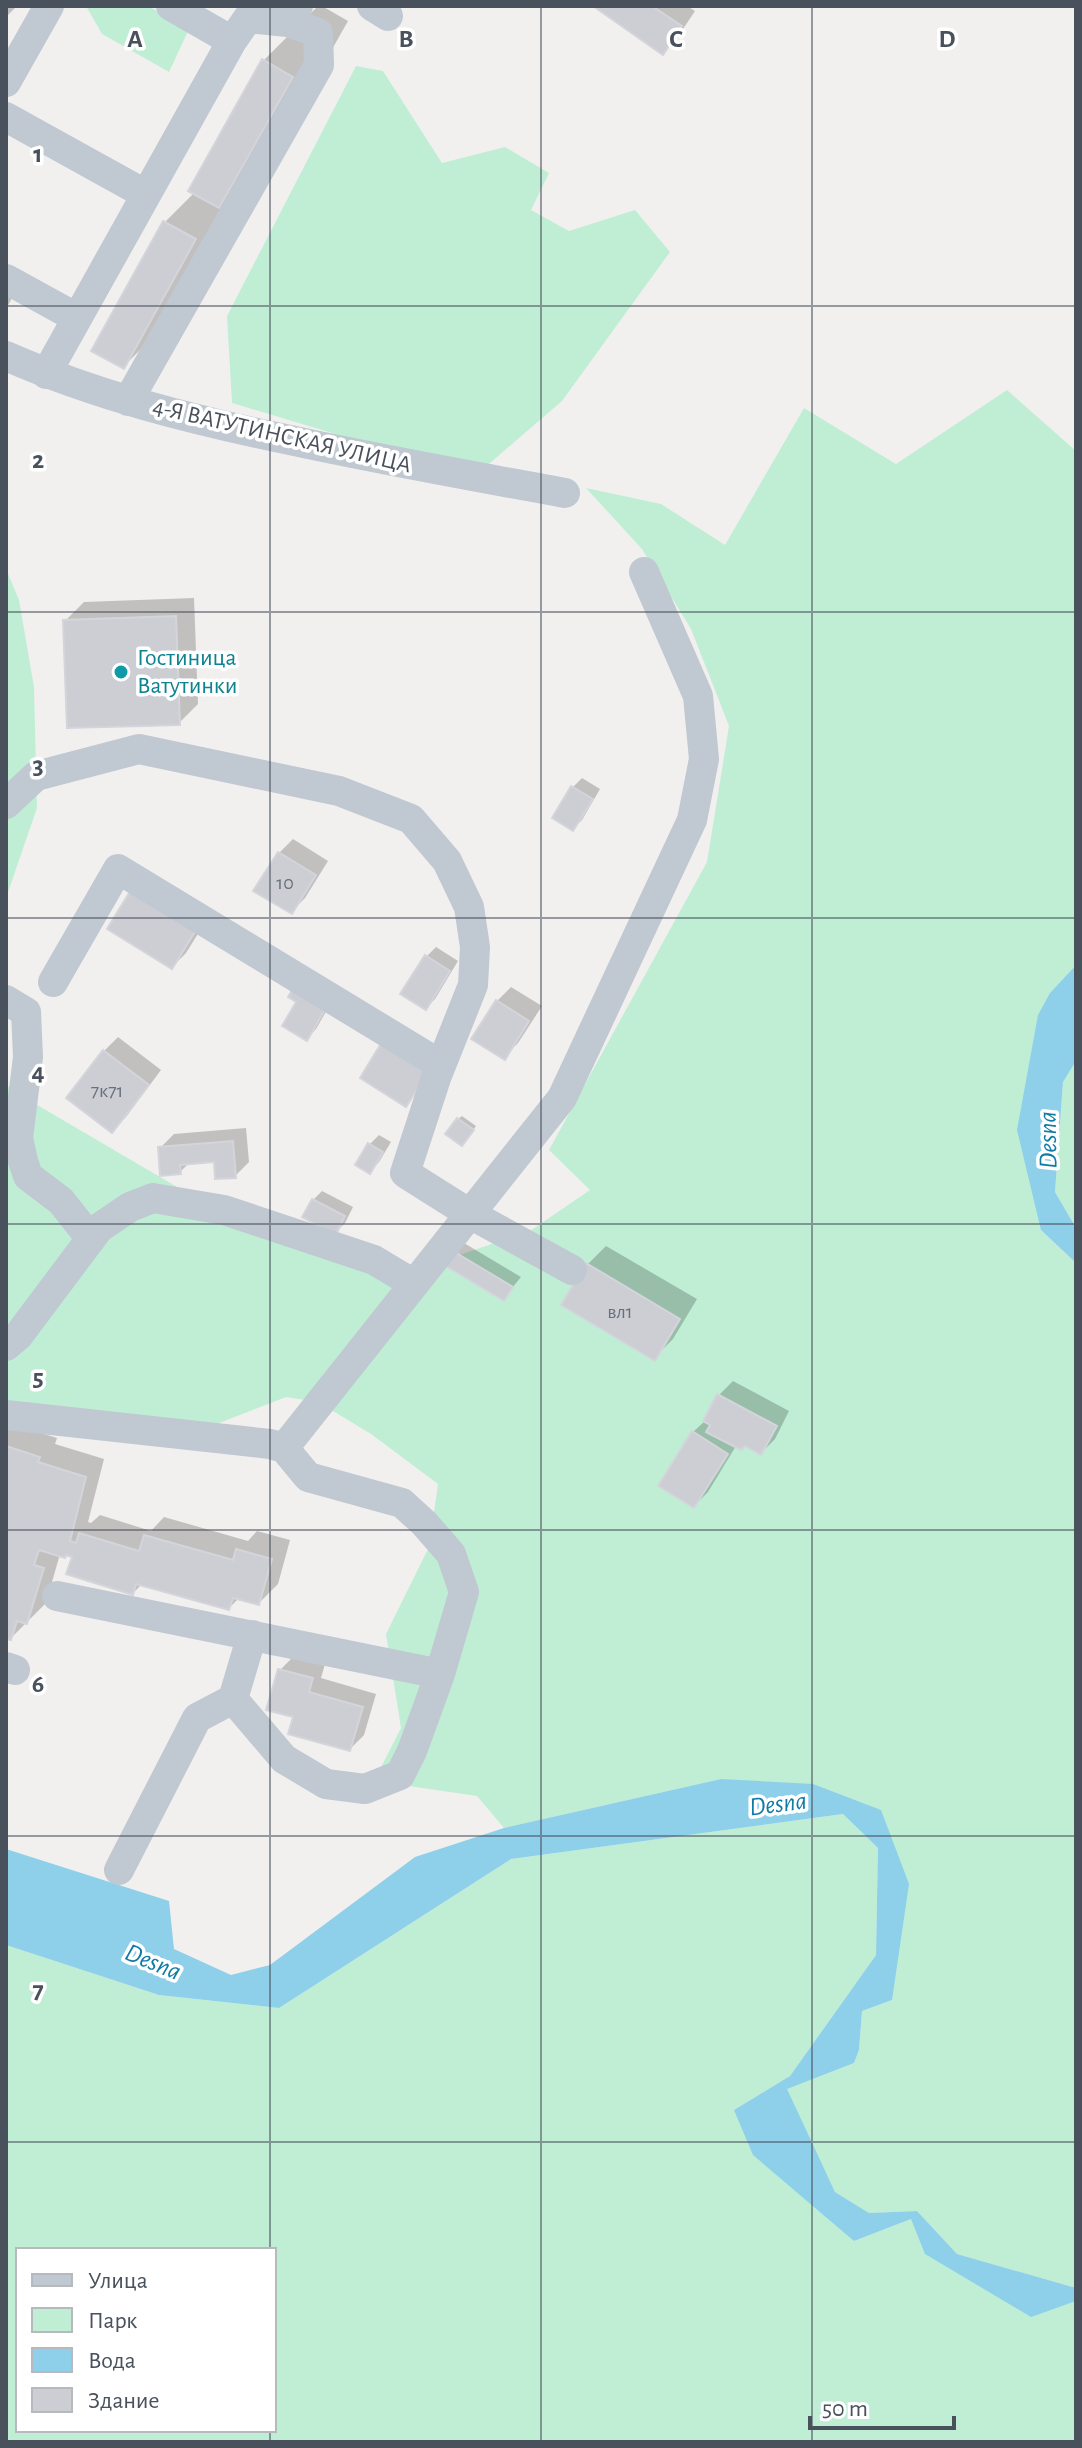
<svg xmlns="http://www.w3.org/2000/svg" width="1082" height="2448" font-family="'Alegreya Sans',sans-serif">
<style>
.green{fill:#bfeed5;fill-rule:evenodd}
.water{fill:#8ecfea}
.shadow{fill:#0003}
.building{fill:#ccced4;stroke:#d4d5db;stroke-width:2}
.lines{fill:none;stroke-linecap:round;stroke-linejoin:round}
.minor{stroke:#c0c8d1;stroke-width:30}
.grid{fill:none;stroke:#48515c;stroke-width:2;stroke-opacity:0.55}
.culture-dot{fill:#0f9aa8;stroke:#fff;stroke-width:3}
.labels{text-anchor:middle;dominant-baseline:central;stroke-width:7;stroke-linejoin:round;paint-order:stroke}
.number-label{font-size:20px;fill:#69707a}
.street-label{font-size:24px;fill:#48515c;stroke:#fff}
.culture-label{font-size:24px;fill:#0d838f;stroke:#fff;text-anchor:start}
.water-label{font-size:26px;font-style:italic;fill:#107ba7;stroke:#fff}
.grid-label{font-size:26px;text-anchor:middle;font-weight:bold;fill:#48515c;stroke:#fff;stroke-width:7;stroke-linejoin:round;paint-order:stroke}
</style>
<rect width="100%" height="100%" fill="#f2f0ef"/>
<!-- green -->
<path class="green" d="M 86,6 L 148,6 L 189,29 L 169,72 L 102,34 Z
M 356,66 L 383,71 L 442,163 L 505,147 L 549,173 L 531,210 L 569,231 L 635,210 L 670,252 L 562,401 L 475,476 L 232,403 L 227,316 Z
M 1007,390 L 1076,451 L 1076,965 L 1050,993 L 1041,1230 L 1076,1263 L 1076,2288 L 957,2254 L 917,2211 L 869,2213 L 835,2192 L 786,2089 L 854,2063 L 859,2050 L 862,2011 L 892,2000 L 881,1810 L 721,1779 L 504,1828 L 477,1796 L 374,1781 L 401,1728 L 386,1634 L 429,1547 L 438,1484 L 371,1434 L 318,1402 L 286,1397 L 201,1430 L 6,1401 L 6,1083 L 10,1089 L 259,1235 L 379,1271 L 439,1262 L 530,1231 L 590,1190 L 549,1150 L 707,862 L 729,726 L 691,629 L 642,549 L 586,488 L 661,504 L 725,545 L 804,408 L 896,464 Z
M 6,569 L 19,600 L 34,687 L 37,808 L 6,898 Z
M 1076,1061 L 1076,1228 L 1055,1192 L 1063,1082 Z
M 843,1814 L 878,1848 L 876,1955 L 790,2076 L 734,2110 L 854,2241 L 911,2219 L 1030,2316 L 1076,2301 L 1076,2442 L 6,2442 L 6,1945 L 159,1995 L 279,2008 L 511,1859 ZM 18,2250 L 274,2250 L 274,2430 L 18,2430 Z"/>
<!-- water -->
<path class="water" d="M 1076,965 L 1076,1061 L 1063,1082 L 1055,1192 L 1076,1228 L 1076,1263 L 1041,1230 L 1017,1130 L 1038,1015 L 1050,993 Z
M 721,1779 L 813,1784 L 881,1810 L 909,1884 L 892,2000 L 862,2011 L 859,2050 L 854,2063 L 787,2089 L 835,2192 L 869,2213 L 917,2211 L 957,2254 L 1076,2288 L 1076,2301 L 1031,2317 L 925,2254 L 911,2219 L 854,2241 L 753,2155 L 734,2110 L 790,2076 L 876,1955 L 878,1848 L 843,1814 L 511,1859 L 279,2008 L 159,1995 L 6,1945 L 6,1849 L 169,1901 L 174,1949 L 231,1975 L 270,1965 L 415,1857 L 504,1828 Z"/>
<!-- shadow -->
<path class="shadow" d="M 6,6 L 17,6 L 6,17 Z
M 318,6 L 322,6 L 348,21 L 275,150 L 179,311 L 123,367 L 165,222 L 195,192 L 264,60 Z
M 595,6 L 687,6 L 695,11 L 677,38 L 663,52 Z
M 6,272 L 22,280 L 6,309 Z
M 194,598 L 198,704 L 179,723 L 65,621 L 84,602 Z
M 582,778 L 600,789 L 582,820 L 573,829 L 573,787 Z
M 293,839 L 328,861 L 305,898 L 291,912 L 279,853 Z
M 209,916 L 186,953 L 172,967 L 110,928 Z
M 436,947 L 458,961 L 435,999 L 426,1008 L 427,956 Z
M 511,987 L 542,1006 L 518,1043 L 504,1057 L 497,1001 Z
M 336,994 L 316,1029 L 307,1038 L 285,1026 Z
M 118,1037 L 161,1070 L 126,1117 L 112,1131 L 104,1051 Z
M 462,1116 L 476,1126 L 466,1140 L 458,1119 Z
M 246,1128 L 249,1162 L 235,1176 L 216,1160 L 190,1162 L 180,1172 L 160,1148 L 174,1134 Z
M 379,1135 L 391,1142 L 379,1162 L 370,1171 L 370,1144 Z
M 322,1191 L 353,1207 L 345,1223 L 336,1232 L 313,1200 Z
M 459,1240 L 521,1277 L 504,1298 L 442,1262 Z
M 606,1246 L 697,1299 L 673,1339 L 654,1358 L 588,1264 Z
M 733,1381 L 789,1411 L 775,1439 L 761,1453 L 745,1444 L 736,1446 L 708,1492 L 694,1506 L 693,1432 L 706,1420 L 719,1395 Z
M 9,1423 L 57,1438 L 55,1444 L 104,1459 L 88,1522 L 91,1523 L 100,1515 L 151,1531 L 164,1517 L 248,1541 L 257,1531 L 290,1540 L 278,1584 L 259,1603 L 240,1597 L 229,1608 L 142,1584 L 133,1593 L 74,1556 L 60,1554 L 46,1603 L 11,1638 L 6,1637 L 6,1427 Z
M 294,1656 L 325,1664 L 321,1678 L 376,1694 L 364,1735 L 350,1749 L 296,1716 L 280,1670 Z"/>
<!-- building -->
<path class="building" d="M 593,6 L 652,6 L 682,26 L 663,55 Z
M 262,59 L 293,77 L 219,208 L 188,191 Z
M 163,221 L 196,239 L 124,369 L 91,351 Z
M 176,616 L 180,725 L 67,728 L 63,620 Z
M 571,786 L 593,799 L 573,831 L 552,818 Z
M 278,852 L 316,875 L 292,914 L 253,891 Z
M 131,890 L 196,930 L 172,969 L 107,929 Z
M 425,955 L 450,971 L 426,1010 L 400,994 Z
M 295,985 L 328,1004 L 307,1041 L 282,1026 L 296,1002 L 288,997 Z
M 496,1000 L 529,1021 L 505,1060 L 471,1039 Z
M 385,1037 L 432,1066 L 406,1107 L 360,1078 Z
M 103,1050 L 149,1085 L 112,1133 L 66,1098 Z
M 457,1118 L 474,1130 L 462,1146 L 445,1134 Z
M 233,1141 L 236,1178 L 215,1179 L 214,1162 L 180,1165 L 181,1174 L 160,1176 L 158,1147 Z
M 368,1143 L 383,1152 L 370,1174 L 355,1165 Z
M 312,1199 L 345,1216 L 336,1235 L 302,1217 Z
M 448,1248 L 513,1287 L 504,1301 L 439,1262 Z
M 586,1263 L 680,1319 L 655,1361 L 561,1305 Z
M 717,1394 L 777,1426 L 761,1455 L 745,1446 L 741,1450 L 706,1432 L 710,1425 L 703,1421 Z
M 692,1431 L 728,1454 L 694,1508 L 658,1486 Z
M 6,1446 L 40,1457 L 38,1462 L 86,1477 L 70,1541 L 76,1543 L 79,1533 L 139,1551 L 144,1535 L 233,1560 L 236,1549 L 272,1559 L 259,1605 L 233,1598 L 229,1610 L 136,1584 L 133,1595 L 66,1574 L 72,1557 L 66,1555 L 65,1558 L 39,1550 L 34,1565 L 44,1568 L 27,1624 L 17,1621 L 11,1640 L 6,1639 Z
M 278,1669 L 313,1678 L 309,1692 L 363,1707 L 350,1751 L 288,1734 L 293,1717 L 266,1710 Z"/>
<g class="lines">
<!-- minor -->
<path class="minor" d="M 171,6 L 232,41
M 372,6 L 388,16
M 6,82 L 49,6
M 6,117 L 145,194
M 6,279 L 77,318
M 6,356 C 97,396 193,420 290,440 C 382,460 473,476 565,493
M 46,374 L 232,41 L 248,18 L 288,22 L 298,6
M 128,401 L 319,65 L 318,33 L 288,22
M 6,804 L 36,776 L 139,749 L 339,791 L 411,819 L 447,861 L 469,907 L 475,947 L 473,985 L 436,1078 L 405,1173 L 470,1214 L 572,1270
M 53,982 L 118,869 L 441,1065
M 6,1000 L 26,1012 L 28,1057 L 18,1138 L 23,1161 L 28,1176 L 61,1201 L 91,1239
M 6,1346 L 18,1336 L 99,1228 L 130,1207 L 153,1198 L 224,1210 L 374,1260 L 414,1284
M 6,1415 L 270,1444 L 284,1448 L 562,1098 L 692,820 L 704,759 L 698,696 L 644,572
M 57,1596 L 440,1674 L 464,1592 L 451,1554 L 424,1523 L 402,1503 L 308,1477 L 284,1448
M 6,1667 L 15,1670
M 233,1699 L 284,1759 L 326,1784 L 365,1789 L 400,1775 L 412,1751 L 440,1674
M 119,1870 L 197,1718 L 233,1699 L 252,1635"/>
</g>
<!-- grid -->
<path class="grid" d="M 270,6 L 270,2250M 541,6 L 541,2442M 812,6 L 812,2442M 6,306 L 1076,306M 6,612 L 1076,612M 6,918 L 1076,918M 6,1224 L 1076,1224M 6,1530 L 1076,1530M 6,1836 L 1076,1836M 6,2142 L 1076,2142M 270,2430 L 270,2442"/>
<!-- markers -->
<circle class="culture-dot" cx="121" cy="672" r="8"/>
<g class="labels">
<!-- number labels -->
<g class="number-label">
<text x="285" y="883">10</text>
<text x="107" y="1091">7к71</text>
<text x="620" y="1312">вл1</text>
</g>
<!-- street labels -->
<g class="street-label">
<text transform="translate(282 436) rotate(13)">4-Я ВАТУТИНСКАЯ УЛИЦА</text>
</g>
<!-- culture labels -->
<g class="culture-label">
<text x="137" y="658">Гостиница<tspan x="137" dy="28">Ватутинки</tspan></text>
</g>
<!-- water labels -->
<g class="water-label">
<text transform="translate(1048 1140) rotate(-91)">Desna</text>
<text transform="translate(778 1804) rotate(-7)">Desna</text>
<text transform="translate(153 1962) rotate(22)">Desna</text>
</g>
</g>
<g class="grid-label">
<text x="135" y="47">A</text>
<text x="406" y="47">B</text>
<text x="676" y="47">C</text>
<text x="947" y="47">D</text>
<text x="38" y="162">1</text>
<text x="38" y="468">2</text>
<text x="38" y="774">3</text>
<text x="38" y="1080">4</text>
<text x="38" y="1386">5</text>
<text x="38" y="1692">6</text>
<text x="38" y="1998">7</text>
</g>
<!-- border -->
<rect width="1082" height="2448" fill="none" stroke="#48515c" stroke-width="16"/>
<!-- legend -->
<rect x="16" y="2248" width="260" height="184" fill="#ffffff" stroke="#b6b9be" stroke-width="2"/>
<rect x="32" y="2274" width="40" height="12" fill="#c0c8d1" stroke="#b6b9be" stroke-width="2"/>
<text x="88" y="2288" font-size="24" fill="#48515c">Улица</text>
<rect x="32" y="2308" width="40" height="24" fill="#bfeed5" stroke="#b6b9be" stroke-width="2"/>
<text x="88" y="2328" font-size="24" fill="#48515c">Парк</text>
<rect x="32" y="2348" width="40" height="24" fill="#8ecfea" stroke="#b6b9be" stroke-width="2"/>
<text x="88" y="2368" font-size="24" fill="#48515c">Вода</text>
<rect x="32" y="2388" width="40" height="24" fill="#ccced4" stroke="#b6b9be" stroke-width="2"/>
<text x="88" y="2408" font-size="24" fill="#48515c">Здание</text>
<!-- scale -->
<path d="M810 2416v12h144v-12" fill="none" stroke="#48515c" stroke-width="4"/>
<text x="822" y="2416" font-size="24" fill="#48515c" stroke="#ffffff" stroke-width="6" paint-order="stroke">50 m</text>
</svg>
